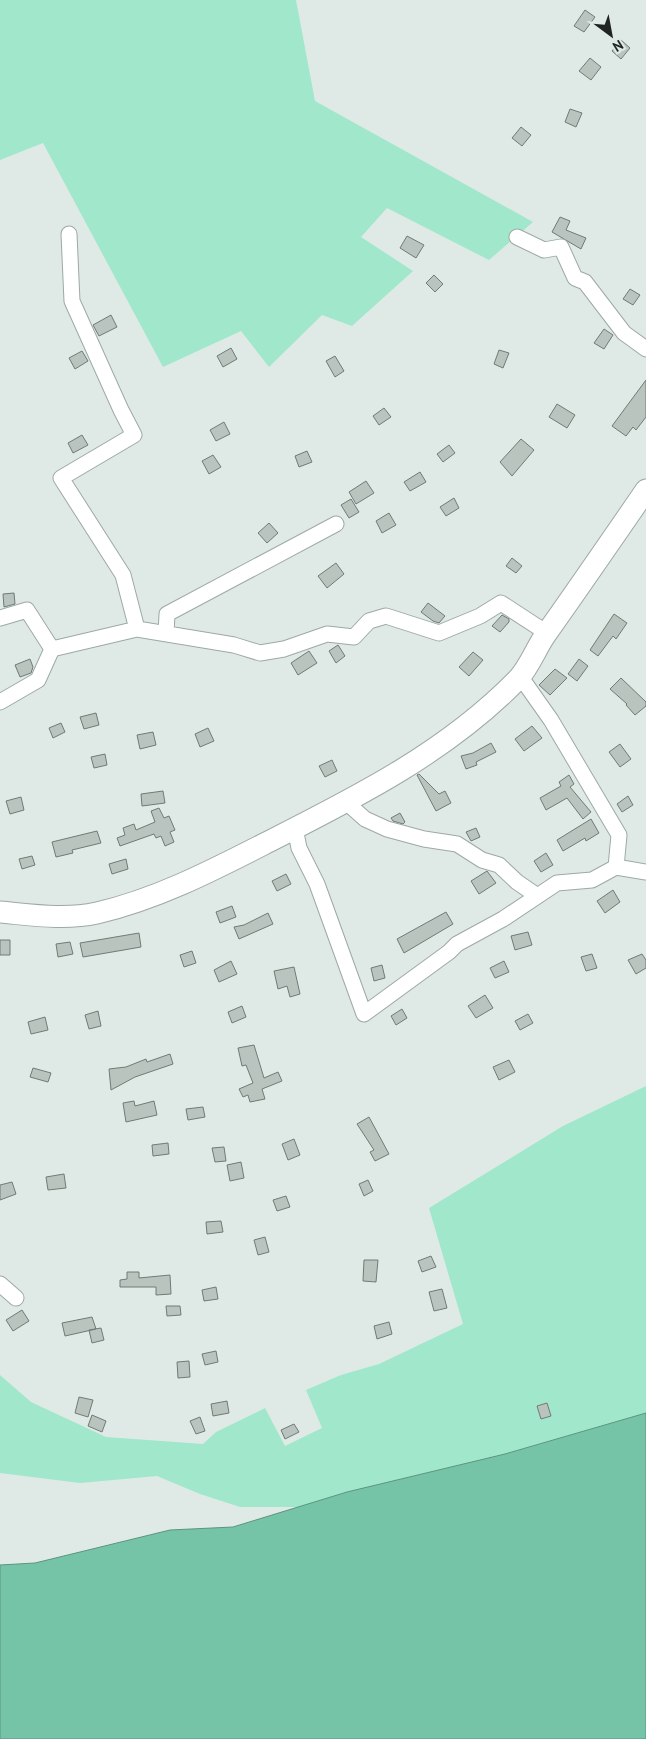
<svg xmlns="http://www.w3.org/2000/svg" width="646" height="1739" font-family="'PT Sans',sans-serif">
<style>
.grass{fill:#a0e7cc}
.water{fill:#76c4a8;stroke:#5c9480}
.building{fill:#b9c4bf;stroke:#707a76}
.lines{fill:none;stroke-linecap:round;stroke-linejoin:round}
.street-casing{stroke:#9ea9a4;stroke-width:17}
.secondary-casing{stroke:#9ea9a4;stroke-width:23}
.street{stroke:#fff;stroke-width:15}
.secondary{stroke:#fff;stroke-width:21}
</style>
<rect width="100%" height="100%" fill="#dfeae6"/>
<!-- grass -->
<path class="grass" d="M 0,0 L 296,0 L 315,101 L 533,222 L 489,260 L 387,208 L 361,237 L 413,271 L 352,326 L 322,315 L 269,367 L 241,331 L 163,367 L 43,143 L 0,160 Z
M 646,1086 L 646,1413 L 505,1454 L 347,1492 L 299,1507 L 240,1507 L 200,1494 L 157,1476 L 80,1483 L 0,1473 L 0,1375 L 31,1402 L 106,1437 L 203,1444 L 216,1432 L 265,1408 L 285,1446 L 322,1428 L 306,1390 L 341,1375 L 379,1364 L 463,1324 L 429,1208 L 563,1126 Z"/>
<!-- water -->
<path class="water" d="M 646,1413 L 646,1739 L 0,1739 L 0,1565 L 35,1563 L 170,1530 L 233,1527 L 347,1492 L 505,1454 Z"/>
<!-- building -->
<path class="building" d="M 585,10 L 595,17 L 584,32 L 574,26 Z
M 621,40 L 630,48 L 621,59 L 612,51 Z
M 590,58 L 601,67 L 591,80 L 579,71 Z
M 570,109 L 582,113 L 576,127 L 565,122 Z
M 521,127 L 531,135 L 522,146 L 512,138 Z
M 560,217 L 570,221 L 566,230 L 586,238 L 581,249 L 552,232 Z
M 407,236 L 424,245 L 416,258 L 400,248 Z
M 434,275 L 443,284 L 435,292 L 426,283 Z
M 630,289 L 640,295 L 633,305 L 623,299 Z
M 111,315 L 117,327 L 99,336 L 93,325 Z
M 604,329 L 613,335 L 604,349 L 594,343 Z
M 231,348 L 237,359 L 223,367 L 217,356 Z
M 499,350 L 509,353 L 503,368 L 494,364 Z
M 82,351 L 88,361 L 75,369 L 69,358 Z
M 335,356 L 344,371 L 335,377 L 326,361 Z
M 646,380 L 646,417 L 636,430 L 633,427 L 626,436 L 612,426 Z
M 557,404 L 575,415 L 567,428 L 549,417 Z
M 384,408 L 391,417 L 379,425 L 373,416 Z
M 224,422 L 230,434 L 216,441 L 210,430 Z
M 82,435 L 88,445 L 73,453 L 68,443 Z
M 521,439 L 534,450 L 512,476 L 500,462 Z
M 449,445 L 455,453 L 443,462 L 437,454 Z
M 307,451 L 312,462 L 299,467 L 295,456 Z
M 213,455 L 221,467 L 209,474 L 202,461 Z
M 420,472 L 426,482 L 410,491 L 404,482 Z
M 366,481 L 374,493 L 356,504 L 349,492 Z
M 454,498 L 459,508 L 446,516 L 440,507 Z
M 351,499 L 359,512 L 349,518 L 341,505 Z
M 389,513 L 396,525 L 382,533 L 376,521 Z
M 269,523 L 278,533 L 267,543 L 258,533 Z
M 512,558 L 522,566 L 516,573 L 506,566 Z
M 336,563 L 344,574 L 327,588 L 318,576 Z
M 14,593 L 15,604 L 4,607 L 3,594 Z
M 428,603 L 445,616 L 439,623 L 433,621 L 421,612 Z
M 614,614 L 627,623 L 616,639 L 613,636 L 598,656 L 590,650 Z
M 502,615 L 509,619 L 509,622 L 500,632 L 492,626 Z
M 338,645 L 345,656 L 336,663 L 329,651 Z
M 309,651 L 317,663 L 298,675 L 291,663 Z
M 473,652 L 483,660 L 469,676 L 459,667 Z
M 30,659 L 33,667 L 31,673 L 20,677 L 15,665 Z
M 579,659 L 588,666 L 577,681 L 568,674 Z
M 555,669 L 567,678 L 550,695 L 539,685 Z
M 621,678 L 646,702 L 646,706 L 635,715 L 626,705 L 627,704 L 610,689 Z
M 96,713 L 99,725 L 84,729 L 80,717 Z
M 61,723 L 65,732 L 53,738 L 49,728 Z
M 532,726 L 542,738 L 524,751 L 515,739 Z
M 208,728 L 214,741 L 200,747 L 195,734 Z
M 153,732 L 156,745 L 140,749 L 137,735 Z
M 491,743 L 496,752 L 476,762 L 477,765 L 466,769 L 461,756 L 473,753 Z
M 620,744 L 631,759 L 620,767 L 609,752 Z
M 105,754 L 107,765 L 94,768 L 91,757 Z
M 332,760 L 337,771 L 325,777 L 319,766 Z
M 419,774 L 439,794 L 445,791 L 451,803 L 436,811 L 417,775 Z
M 569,775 L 574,784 L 570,787 L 591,812 L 583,819 L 567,798 L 546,810 L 540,798 L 561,786 L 559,782 Z
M 163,791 L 165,803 L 142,806 L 141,794 Z
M 628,796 L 633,805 L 622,812 L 617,804 Z
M 21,797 L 24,810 L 10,814 L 6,801 Z
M 159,808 L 164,818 L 169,816 L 175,830 L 170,832 L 174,842 L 165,846 L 161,836 L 156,838 L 154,834 L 120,846 L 117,838 L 125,835 L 123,828 L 134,824 L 136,830 L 155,822 L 151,811 Z
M 400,813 L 405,822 L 403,824 L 393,821 L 391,818 Z
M 591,819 L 599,833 L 586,841 L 585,838 L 563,851 L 557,840 Z
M 476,828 L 480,837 L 471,841 L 466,832 Z
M 97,831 L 101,843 L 72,850 L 73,853 L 56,857 L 52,842 Z
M 546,853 L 553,865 L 541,872 L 534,861 Z
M 32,856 L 35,865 L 22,869 L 19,859 Z
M 126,859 L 128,869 L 112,874 L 109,864 Z
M 487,871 L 496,883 L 479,894 L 471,881 Z
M 286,874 L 291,884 L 277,891 L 272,881 Z
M 613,890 L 620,902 L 605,913 L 597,901 Z
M 232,906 L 236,917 L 220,923 L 216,912 Z
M 446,912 L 453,924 L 404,953 L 397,939 Z
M 268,913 L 273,924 L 239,939 L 234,927 L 244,925 Z
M 528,932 L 532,945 L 515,950 L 511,936 Z
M 139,933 L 141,947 L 83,957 L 80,943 Z
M 0,940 L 10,940 L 10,955 L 0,955 Z
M 70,942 L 73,954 L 58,957 L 56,944 Z
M 192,951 L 196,963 L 184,967 L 180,955 Z
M 592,954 L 597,968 L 586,971 L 581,957 Z
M 642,954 L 646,960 L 646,968 L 636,974 L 628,960 Z
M 231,961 L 237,974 L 219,982 L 214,970 Z
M 504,961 L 509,972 L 495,978 L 490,968 Z
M 382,965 L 385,978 L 374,981 L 371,968 Z
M 294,967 L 300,994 L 290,997 L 287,986 L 278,989 L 274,971 Z
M 485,995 L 493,1008 L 476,1018 L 468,1006 Z
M 242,1006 L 246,1017 L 232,1023 L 228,1012 Z
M 402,1009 L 407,1018 L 396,1025 L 391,1016 Z
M 98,1011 L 101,1026 L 89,1029 L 85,1015 Z
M 528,1014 L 533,1023 L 520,1030 L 515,1021 Z
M 45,1017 L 48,1030 L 31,1034 L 28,1022 Z
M 254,1045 L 264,1078 L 278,1072 L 282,1081 L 262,1089 L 265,1099 L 250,1102 L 248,1095 L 243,1097 L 239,1089 L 253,1083 L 246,1065 L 242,1066 L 238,1048 Z
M 170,1054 L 173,1064 L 135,1077 L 111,1090 L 109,1069 L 126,1067 L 146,1059 L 147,1062 Z
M 509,1060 L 515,1072 L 499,1080 L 493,1067 Z
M 33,1068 L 51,1073 L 48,1082 L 30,1077 Z
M 134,1101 L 135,1106 L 154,1101 L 157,1115 L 126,1122 L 123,1103 Z
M 203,1107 L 205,1117 L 188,1120 L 186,1109 Z
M 369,1117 L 389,1154 L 375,1161 L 370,1152 L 374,1150 L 357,1124 Z
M 294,1139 L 300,1155 L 288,1160 L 282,1144 Z
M 168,1143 L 169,1154 L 153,1156 L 152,1145 Z
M 224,1147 L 226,1161 L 215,1162 L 212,1148 Z
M 241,1162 L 244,1178 L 230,1181 L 227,1165 Z
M 64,1174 L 66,1188 L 48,1190 L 46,1177 Z
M 368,1180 L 373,1191 L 364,1196 L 359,1184 Z
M 12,1182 L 16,1194 L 0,1200 L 0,1185 Z
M 286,1196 L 290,1207 L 277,1211 L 273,1200 Z
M 221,1221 L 223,1232 L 207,1234 L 206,1222 Z
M 265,1237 L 269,1252 L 258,1255 L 254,1240 Z
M 431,1256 L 436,1267 L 422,1272 L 418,1261 Z
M 364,1260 L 378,1260 L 376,1282 L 363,1281 Z
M 127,1272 L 139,1272 L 139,1278 L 170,1275 L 171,1294 L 156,1295 L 156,1287 L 120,1287 L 120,1280 L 127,1279 Z
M 216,1287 L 218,1299 L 204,1301 L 202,1290 Z
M 442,1289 L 447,1308 L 434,1311 L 429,1292 Z
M 166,1306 L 180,1306 L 181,1315 L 167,1316 Z
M 22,1310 L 29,1321 L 13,1331 L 6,1320 Z
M 92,1317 L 96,1329 L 65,1336 L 62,1323 Z
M 389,1322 L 392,1334 L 377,1339 L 374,1326 Z
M 101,1328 L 104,1340 L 92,1343 L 89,1330 Z
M 216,1351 L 218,1362 L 205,1365 L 202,1354 Z
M 189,1361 L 190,1377 L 178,1378 L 177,1362 Z
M 79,1397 L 93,1400 L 88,1417 L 75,1413 Z
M 227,1401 L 229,1413 L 213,1416 L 211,1404 Z
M 547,1403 L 551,1416 L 541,1419 L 537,1406 Z
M 92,1415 L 106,1421 L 102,1432 L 88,1426 Z
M 200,1417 L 205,1431 L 196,1434 L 190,1421 Z
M 294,1424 L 299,1432 L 285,1439 L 281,1430 Z"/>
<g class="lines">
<!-- street casing -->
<g class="street-casing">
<path id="street" d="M 69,234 L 72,301 L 121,410 L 134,435 L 61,478 L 123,575 L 137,629
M 517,237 L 544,250 L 561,247 L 575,278 L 585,282 L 624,333 L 646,349
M 0,618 L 27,610 L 52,649 L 137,629 L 234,645 L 260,653 L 284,649 L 327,634 L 354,637 L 369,621 L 386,616 L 439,633 L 480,616 L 501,603 L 547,633
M 166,634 L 167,614 L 336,524
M 520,676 L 551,720 L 619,835 L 616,867
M 0,702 L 38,680 L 52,649
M 346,802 L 365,819 L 387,829 L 424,839 L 457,844 L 482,860 L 499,865 L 517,882 L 536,895
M 295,828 L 299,848 L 317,884 L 364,1014 L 449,952 L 457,944 L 503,919 L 557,883 L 592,880 L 616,867 L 646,872
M 0,1284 L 16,1298"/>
</g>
<!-- secondary casing -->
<g class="secondary-casing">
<path id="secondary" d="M 0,912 C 33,915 65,920 97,913 C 158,899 215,869 270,841 C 359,796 448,751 518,679 C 530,666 536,648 546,634 C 580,586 613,538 646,490"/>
</g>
<!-- street -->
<use href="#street" class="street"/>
<!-- secondary -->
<use href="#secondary" class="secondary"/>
</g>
<!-- north arrow -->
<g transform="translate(611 35) rotate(148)" stroke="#dfeae6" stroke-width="4" paint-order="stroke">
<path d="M0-4L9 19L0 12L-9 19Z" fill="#1f2321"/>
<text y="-8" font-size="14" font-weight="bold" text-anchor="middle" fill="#1f2321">N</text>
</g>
</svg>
